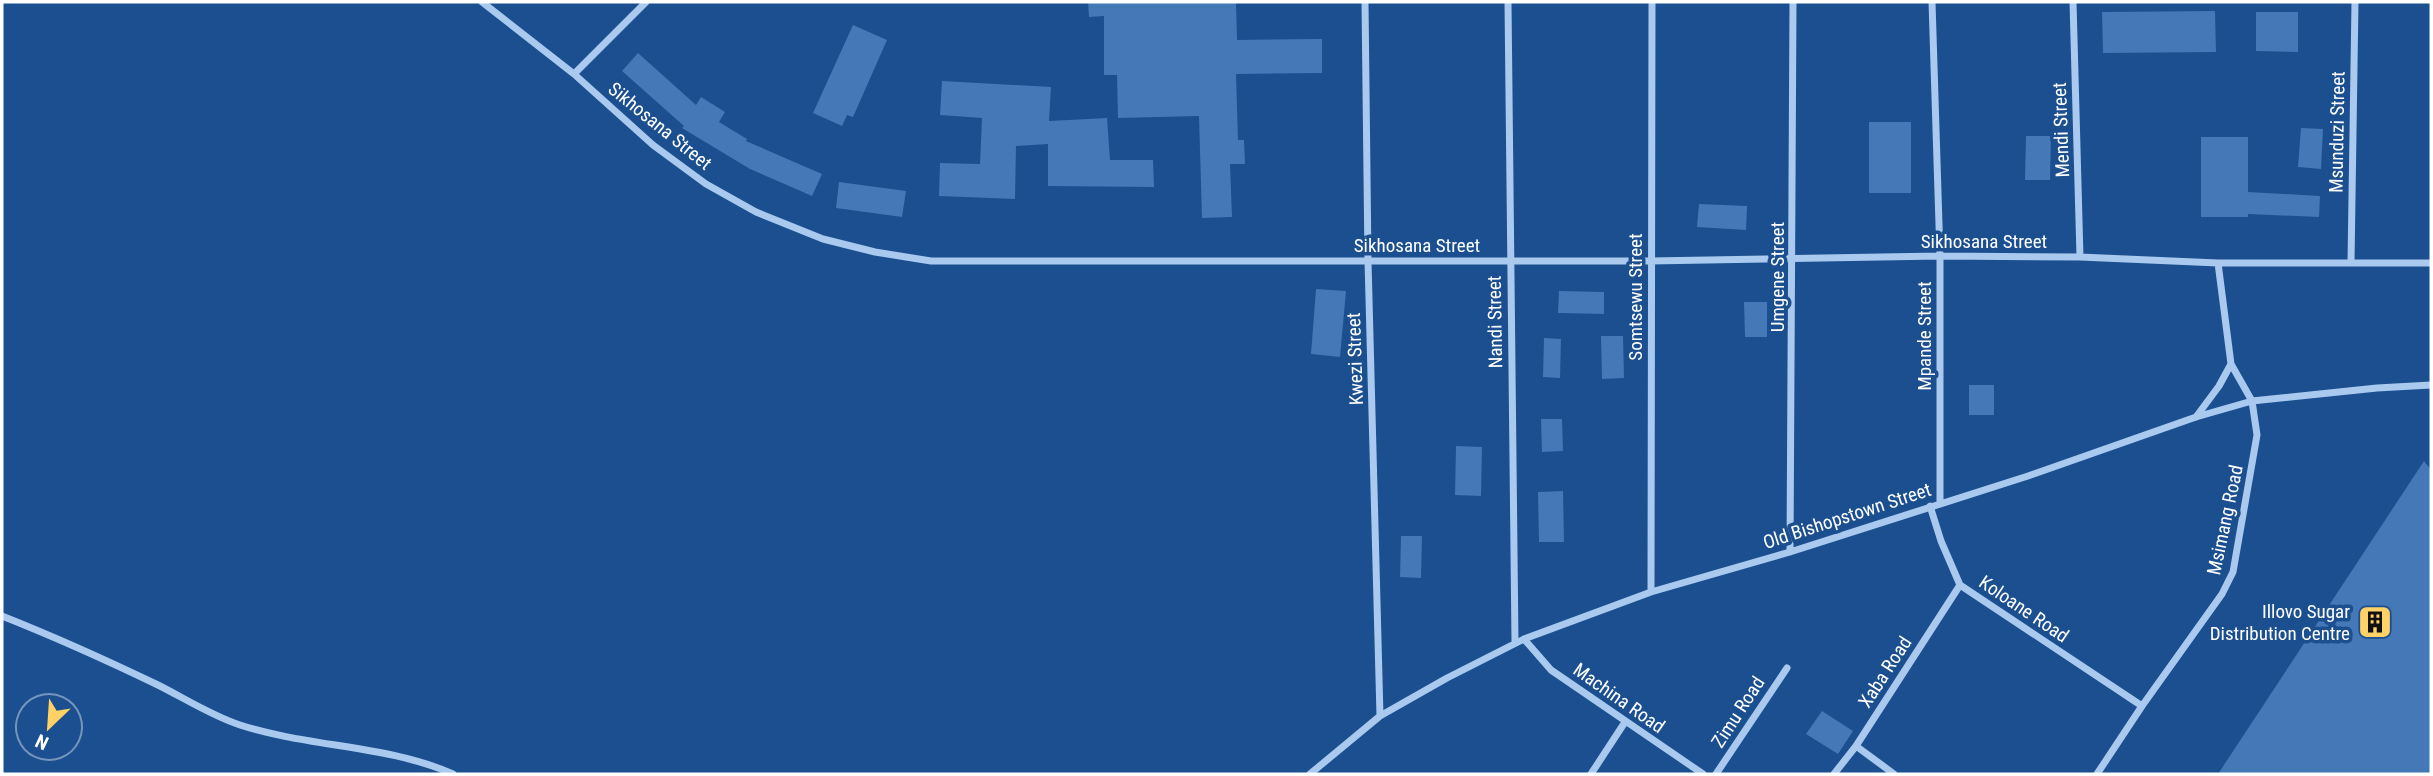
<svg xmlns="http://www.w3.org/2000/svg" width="2433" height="776" font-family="'Roboto Condensed',sans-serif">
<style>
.building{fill:#4478b7}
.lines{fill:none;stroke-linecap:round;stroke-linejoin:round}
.minor{stroke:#a9c9ee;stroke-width:7}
.labels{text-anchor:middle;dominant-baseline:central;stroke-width:7;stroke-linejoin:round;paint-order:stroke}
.street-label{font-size:19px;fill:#fff;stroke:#1b4f8f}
.poi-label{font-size:19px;fill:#fff;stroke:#1b4f8f;text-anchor:end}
</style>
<rect width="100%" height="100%" fill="#1b4f8f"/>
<!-- building -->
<path class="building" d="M 1088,2 L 1236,2 L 1237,40 L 1322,39 L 1322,73 L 1236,74 L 1238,140 L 1244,140 L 1245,164 L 1230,164 L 1232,217 L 1202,218 L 1199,116 L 1118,118 L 1117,75 L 1104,75 L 1104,16 L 1089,17 Z
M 2215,11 L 2216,52 L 2103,53 L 2102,12 Z
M 2256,12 L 2298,12 L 2298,52 L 2256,51 Z
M 853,25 L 887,40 L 853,117 L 847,115 L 842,126 L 813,113 Z
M 638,53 L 696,105 L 701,97 L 725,112 L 719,122 L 747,139 L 746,141 L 822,174 L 812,196 L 750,169 L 682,128 L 684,126 L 622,71 Z
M 942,81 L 1051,87 L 1049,121 L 1107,118 L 1110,160 L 1153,160 L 1154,187 L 1048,186 L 1048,144 L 1016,146 L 1015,199 L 939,196 L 940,163 L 980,164 L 982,118 L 940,115 Z
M 1869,122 L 1911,122 L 1911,193 L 1869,193 Z
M 2301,128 L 2323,129 L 2321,169 L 2298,167 Z
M 2026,136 L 2051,136 L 2050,180 L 2025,180 Z
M 2201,137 L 2248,137 L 2248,192 L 2320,196 L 2319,217 L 2248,214 L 2248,217 L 2201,217 Z
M 839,182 L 906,191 L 902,217 L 836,208 Z
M 1699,204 L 1747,206 L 1746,230 L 1697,227 Z
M 1316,289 L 1346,291 L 1340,357 L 1311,354 Z
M 1559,291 L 1604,292 L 1604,314 L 1558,313 Z
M 1744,302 L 1767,302 L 1767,337 L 1745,337 Z
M 1601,336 L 1623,336 L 1624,378 L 1602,379 Z
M 1544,338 L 1561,339 L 1560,378 L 1543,377 Z
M 1969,385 L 1994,385 L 1994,415 L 1969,415 Z
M 1541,419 L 1562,419 L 1563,451 L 1542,452 Z
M 1456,446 L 1482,447 L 1481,496 L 1455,495 Z
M 2424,461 L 2431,470 L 2431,774 L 2218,774 Z
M 1563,491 L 1564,542 L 1539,542 L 1538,492 Z
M 1401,536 L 1422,536 L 1421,578 L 1400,577 Z
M 1822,711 L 1853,731 L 1838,754 L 1806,734 Z"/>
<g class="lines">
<!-- minor -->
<path class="minor" d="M 482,2 L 574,74 L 653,145 L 706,184 L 756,212 L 823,239 L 875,252 L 931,261 L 1650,261 L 1940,256 L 2080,257 L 2218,263 L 2431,263
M 1365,2 L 1368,261 L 1380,716
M 1508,2 L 1515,643
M 1932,2 L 1940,256 L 1940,503
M 2073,2 L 2080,257
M 574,74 L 646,2
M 2351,263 L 2355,2
M 2196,417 L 2219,386 L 2231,364
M 1930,506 L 1941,541 L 1960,585 L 2142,706
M 1790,552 L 1793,2
M 1651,592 L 1652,2
M 2,616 C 55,637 106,660 158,685 C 184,698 212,716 240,725 C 307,747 388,745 453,774
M 1524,639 L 1551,670 L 1703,774
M 1856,746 L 1894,774
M 1310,774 L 1380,716 L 1447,678 L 1524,639 L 1651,592 L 1790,552 L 2028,476 L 2196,417 L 2252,401 L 2377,388 L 2431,385
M 1591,774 L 1625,722
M 1716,774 L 1787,668
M 1834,774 L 1856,746 L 1960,585
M 2097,774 L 2142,706 L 2222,594 L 2233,572 L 2257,435 L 2252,401 L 2231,364 L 2218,263"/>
</g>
<!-- icons -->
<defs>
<g id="building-square" transform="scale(1.75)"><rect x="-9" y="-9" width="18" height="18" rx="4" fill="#ffd166" stroke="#1b4f8f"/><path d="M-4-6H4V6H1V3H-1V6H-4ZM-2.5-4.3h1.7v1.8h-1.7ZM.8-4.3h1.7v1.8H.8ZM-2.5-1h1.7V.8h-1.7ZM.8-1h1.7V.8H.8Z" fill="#111"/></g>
</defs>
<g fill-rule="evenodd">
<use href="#building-square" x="2375" y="622"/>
</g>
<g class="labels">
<!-- street labels -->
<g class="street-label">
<text transform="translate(660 126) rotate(39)">Sikhosana Street</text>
<text transform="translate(2061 130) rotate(-92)">Mendi Street</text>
<text transform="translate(2337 132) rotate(-89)">Msunduzi Street</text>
<text x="1984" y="241">Sikhosana Street</text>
<text x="1417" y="245">Sikhosana Street</text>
<text transform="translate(1777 277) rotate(-90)">Umgene Street</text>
<text transform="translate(1635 297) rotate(-90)">Somtsewu Street</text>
<text transform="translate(1495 322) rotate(-91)">Nandi Street</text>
<text transform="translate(1924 336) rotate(-90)">Mpande Street</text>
<text transform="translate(1355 359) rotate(-92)">Kwezi Street</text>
<text transform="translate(1847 516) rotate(-18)">Old Bishopstown Street</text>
<text transform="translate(2225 520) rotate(-78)">Msimang Road</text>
<text transform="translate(2024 609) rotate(34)">Koloane Road</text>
<text transform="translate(1885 672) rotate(-57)">Xaba Road</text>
<text transform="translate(1619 698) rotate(35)">Machina Road</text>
<text transform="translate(1738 712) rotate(-57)">Zimu Road</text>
</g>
<!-- poi labels -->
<g class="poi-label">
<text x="2350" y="611">Illovo Sugar<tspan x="2350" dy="22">Distribution Centre</tspan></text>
</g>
</g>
<!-- border -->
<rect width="2433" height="776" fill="none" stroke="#ffffff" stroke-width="7"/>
<!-- north arrow -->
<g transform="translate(49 727) rotate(205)"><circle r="33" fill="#1b4f8f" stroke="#7695bc" stroke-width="2"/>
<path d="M0-5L12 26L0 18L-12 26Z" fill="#ffd166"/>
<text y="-10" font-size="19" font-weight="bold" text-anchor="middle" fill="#ffffff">N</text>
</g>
</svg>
